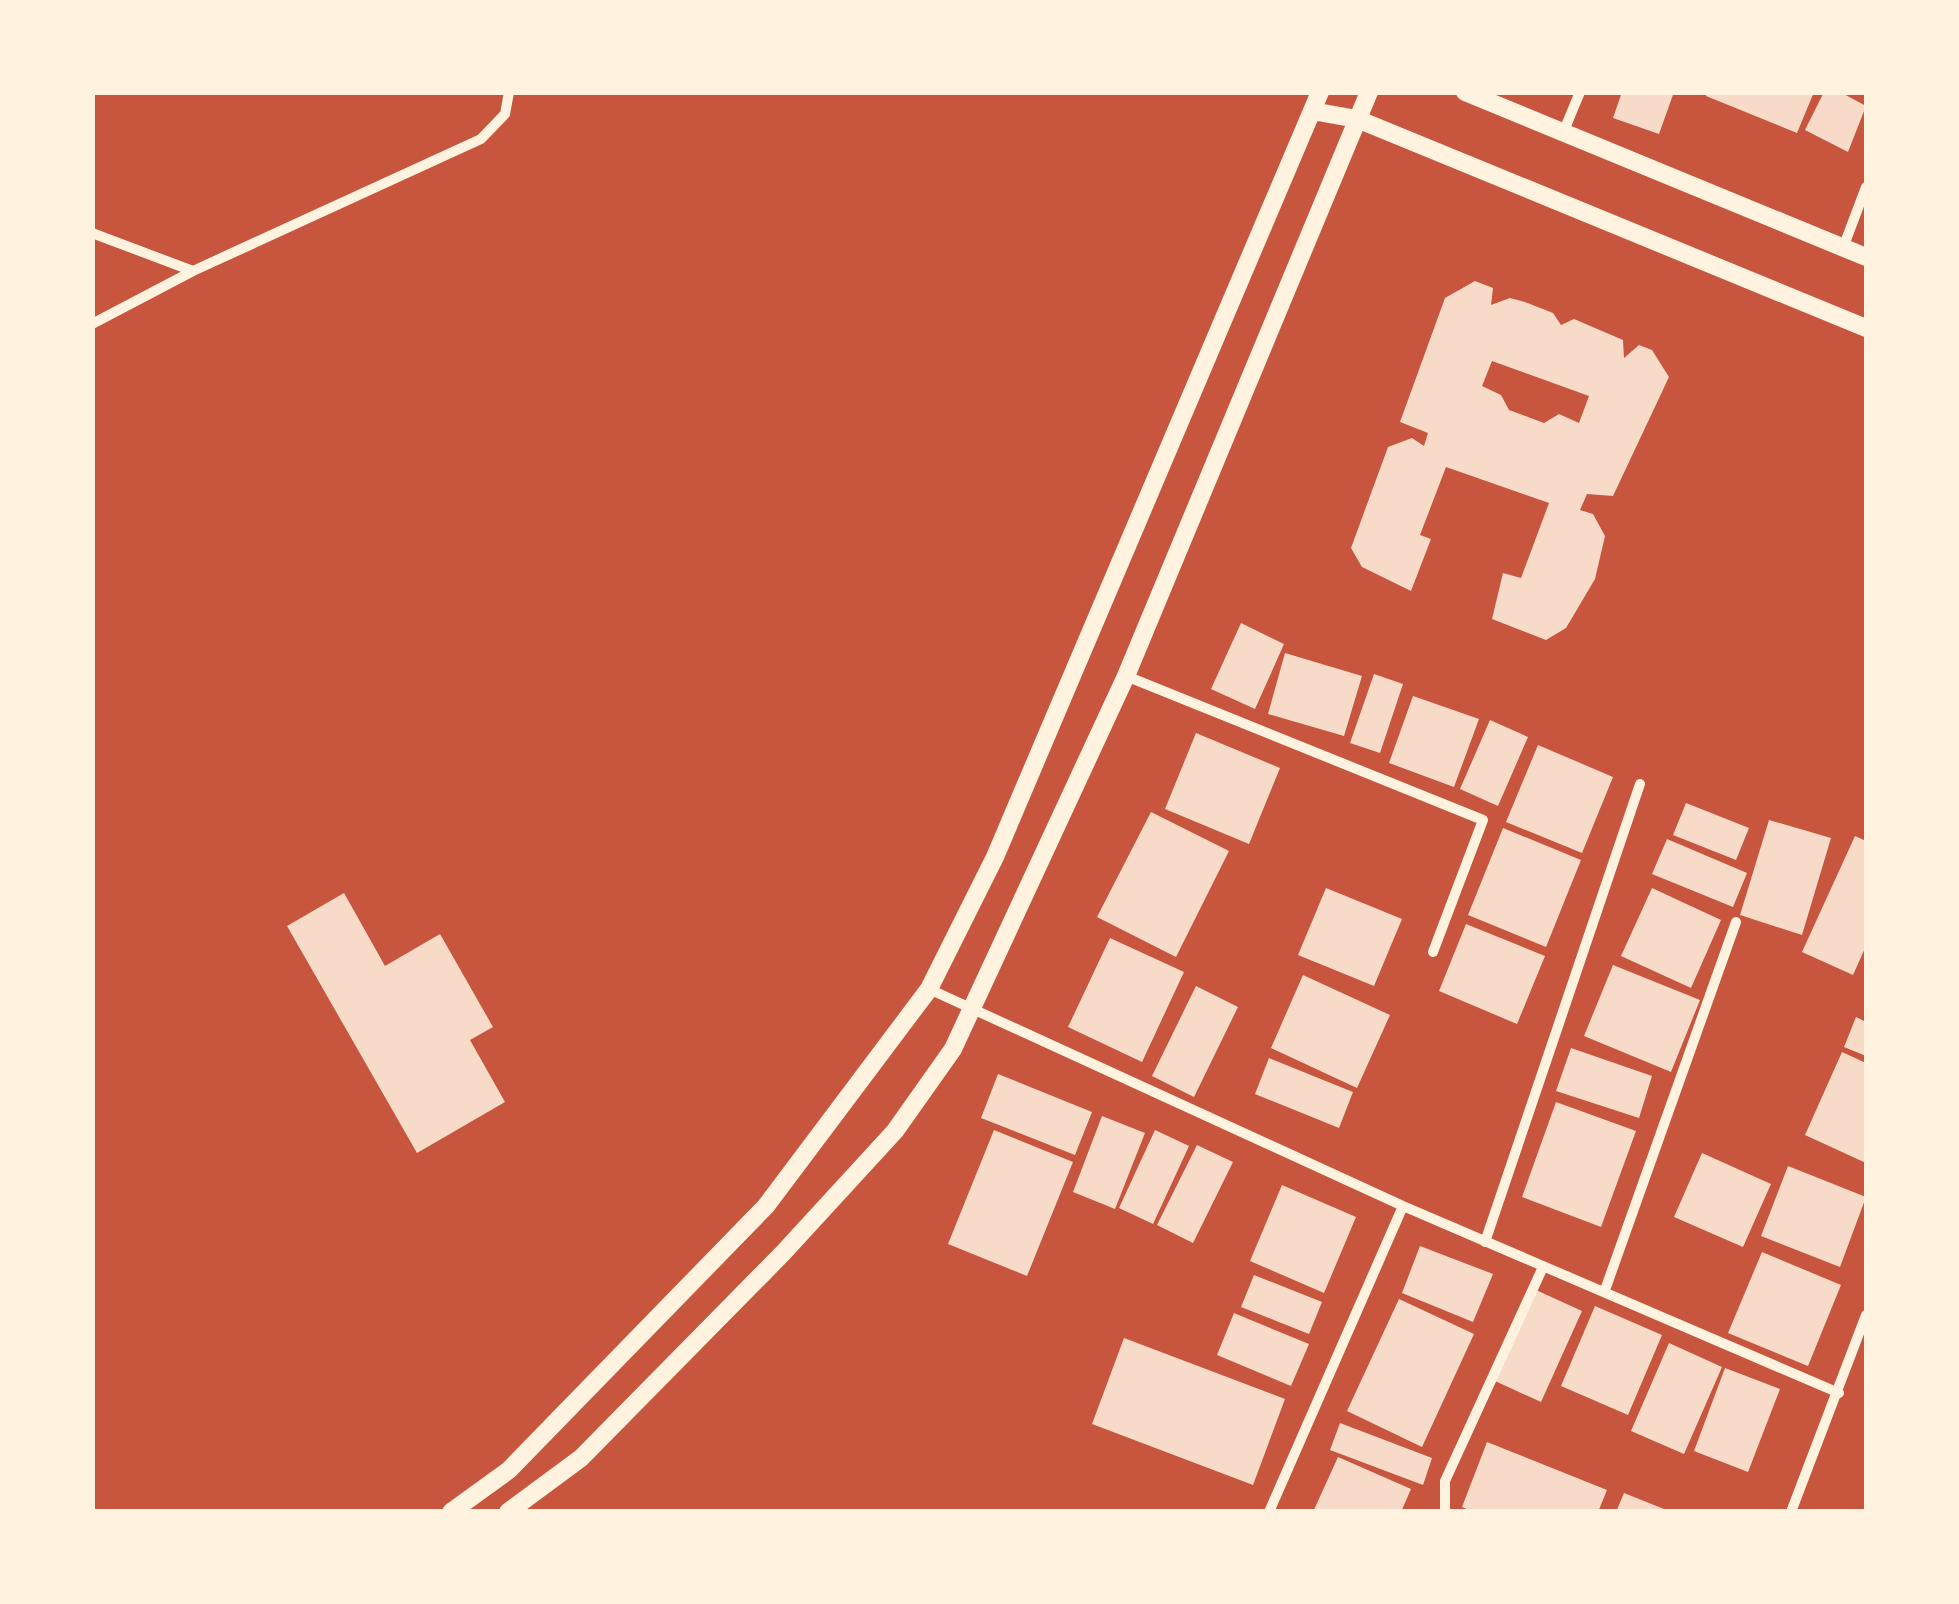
<svg xmlns="http://www.w3.org/2000/svg" width="1959" height="1604" font-family="'Nunito Sans',sans-serif">
<style>
.building{fill:#f7dbc8;fill-rule:evenodd}
.lines{fill:none;stroke-linecap:round;stroke-linejoin:round}
.minor{stroke:#fff3e0;stroke-width:10}
.tertiary{stroke:#fff3e0;stroke-width:18}
</style>
<rect width="100%" height="100%" fill="#c8553d"/>
<!-- building -->
<path class="building" d="M 1622,92 L 1674,92 L 1659,134 L 1613,118 Z
M 1708,92 L 1814,92 L 1797,133 L 1706,96 Z
M 1824,92 L 1840,92 L 1866,106 L 1848,152 L 1805,130 Z
M 1475,281 L 1493,288 L 1491,305 L 1510,298 L 1525,302 L 1553,313 L 1561,325 L 1574,319 L 1623,340 L 1624,358 L 1639,345 L 1652,350 L 1669,377 L 1613,496 L 1587,494 L 1580,510 L 1593,514 L 1605,536 L 1595,579 L 1566,628 L 1546,640 L 1492,619 L 1503,573 L 1521,578 L 1549,503 L 1446,467 L 1420,535 L 1431,539 L 1411,591 L 1362,567 L 1351,548 L 1388,447 L 1412,438 L 1424,446 L 1428,433 L 1400,422 L 1445,298 ZM 1492,361 L 1589,396 L 1579,423 L 1559,414 L 1544,423 L 1509,410 L 1501,395 L 1482,386 Z
M 1241,623 L 1284,644 L 1255,709 L 1211,689 Z
M 1285,653 L 1362,676 L 1344,736 L 1268,714 Z
M 1374,674 L 1403,684 L 1380,753 L 1350,743 Z
M 1413,696 L 1479,719 L 1454,787 L 1389,763 Z
M 1490,720 L 1528,737 L 1498,806 L 1460,789 Z
M 1196,733 L 1280,768 L 1249,844 L 1165,809 Z
M 1538,745 L 1613,777 L 1582,853 L 1506,822 Z
M 1686,803 L 1749,828 L 1736,860 L 1673,835 Z
M 1151,812 L 1229,851 L 1176,957 L 1097,917 Z
M 1769,820 L 1831,838 L 1802,935 L 1740,915 Z
M 1503,828 L 1581,860 L 1546,947 L 1468,915 Z
M 1855,836 L 1866,841 L 1866,946 L 1853,975 L 1802,952 Z
M 1667,839 L 1747,873 L 1733,907 L 1652,874 Z
M 1326,888 L 1402,919 L 1374,986 L 1298,955 Z
M 1652,888 L 1721,920 L 1691,988 L 1621,956 Z
M 344,893 L 385,966 L 440,934 L 493,1027 L 470,1040 L 505,1102 L 417,1153 L 287,926 Z
M 1466,924 L 1545,956 L 1517,1024 L 1439,991 Z
M 1110,938 L 1184,972 L 1142,1062 L 1068,1027 Z
M 1613,965 L 1700,1000 L 1671,1072 L 1584,1036 Z
M 1303,975 L 1390,1015 L 1357,1088 L 1271,1048 Z
M 1196,986 L 1238,1007 L 1194,1097 L 1152,1076 Z
M 1856,1017 L 1866,1022 L 1866,1056 L 1844,1047 Z
M 1571,1048 L 1652,1076 L 1639,1118 L 1556,1091 Z
M 1842,1052 L 1866,1063 L 1866,1163 L 1805,1135 Z
M 1269,1058 L 1353,1092 L 1339,1128 L 1255,1094 Z
M 998,1074 L 1092,1112 L 1075,1155 L 981,1118 Z
M 1556,1102 L 1636,1131 L 1601,1227 L 1522,1197 Z
M 1102,1116 L 1145,1133 L 1115,1209 L 1073,1192 Z
M 994,1130 L 1073,1162 L 1027,1276 L 948,1244 Z
M 1155,1130 L 1189,1146 L 1153,1224 L 1119,1208 Z
M 1197,1145 L 1233,1162 L 1193,1243 L 1157,1225 Z
M 1702,1153 L 1771,1184 L 1743,1247 L 1674,1217 Z
M 1788,1166 L 1866,1197 L 1840,1267 L 1761,1236 Z
M 1282,1185 L 1356,1217 L 1324,1293 L 1250,1261 Z
M 1420,1246 L 1493,1274 L 1473,1322 L 1402,1293 Z
M 1762,1252 L 1841,1285 L 1808,1366 L 1728,1333 Z
M 1254,1275 L 1322,1302 L 1309,1334 L 1241,1307 Z
M 1536,1290 L 1582,1311 L 1541,1402 L 1495,1381 Z
M 1399,1299 L 1474,1334 L 1422,1447 L 1347,1411 Z
M 1595,1306 L 1662,1335 L 1628,1415 L 1561,1386 Z
M 1234,1313 L 1309,1344 L 1291,1386 L 1217,1355 Z
M 1124,1338 L 1285,1399 L 1253,1485 L 1092,1424 Z
M 1669,1343 L 1722,1367 L 1684,1454 L 1631,1431 Z
M 1725,1368 L 1780,1389 L 1748,1472 L 1694,1451 Z
M 1340,1423 L 1432,1458 L 1423,1485 L 1330,1450 Z
M 1487,1442 L 1607,1490 L 1598,1512 L 1473,1512 L 1462,1507 Z
M 1338,1457 L 1411,1489 L 1401,1512 L 1313,1512 Z
M 1624,1493 L 1669,1511 L 1669,1512 L 1616,1512 Z"/>
<g class="lines">
<!-- minor -->
<path class="minor" d="M 1563,133 L 1580,92
M 92,233 L 193,271
M 1843,248 L 1866,187
M 92,324 L 193,271 L 481,139 L 505,114 L 509,92
M 1126,676 L 1483,820 L 1433,952
M 929,989 L 1403,1206 L 1839,1393
M 1485,1242 L 1640,784
M 1605,1290 L 1736,922
M 1269,1512 L 1403,1206
M 1445,1512 L 1445,1481 L 1543,1267
M 1791,1512 L 1866,1315"/>
<!-- tertiary -->
<path class="tertiary" d="M 1465,92 L 1866,257
M 1312,111 L 1357,119 L 1866,328
M 451,1512 L 509,1470 L 766,1206 L 929,989 L 995,857 L 1320,92
M 508,1512 L 581,1458 L 783,1253 L 895,1131 L 953,1049 L 1126,676 L 1369,92"/>
</g>
<!-- border -->
<rect width="1959" height="1604" fill="none" stroke="#fff3e0" stroke-width="190"/>
</svg>
